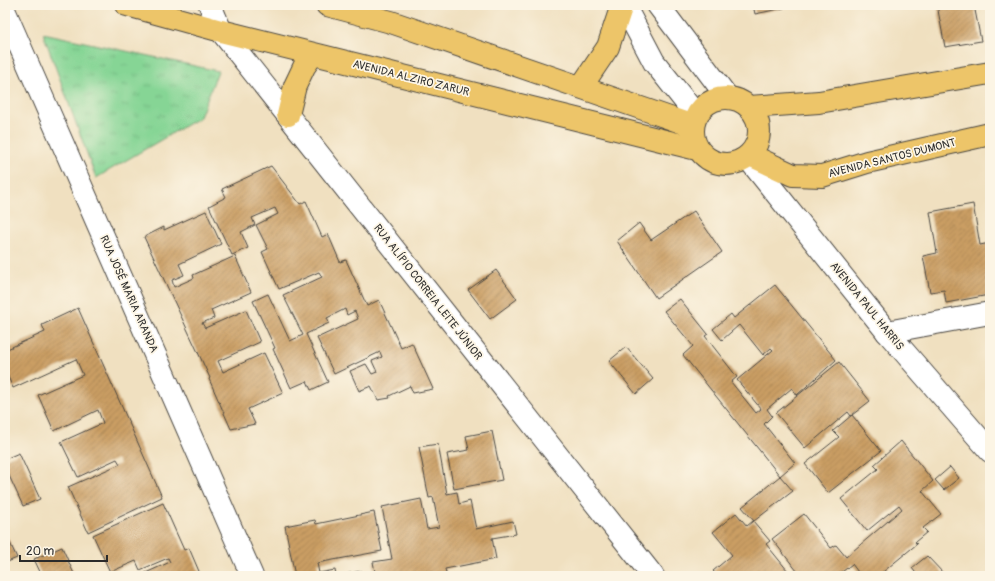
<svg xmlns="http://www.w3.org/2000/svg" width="995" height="581" font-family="Pangolin,sans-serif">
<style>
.grass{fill:url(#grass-tufts);stroke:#588060}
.building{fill:url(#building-hatch)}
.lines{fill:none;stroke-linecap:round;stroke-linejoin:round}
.minor-casing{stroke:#494641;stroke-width:24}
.tertiary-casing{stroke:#494641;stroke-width:24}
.primary-casing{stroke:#494641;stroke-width:24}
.minor{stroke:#fff;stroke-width:22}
.tertiary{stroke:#fff;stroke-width:22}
.primary{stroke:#edc569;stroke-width:22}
.labels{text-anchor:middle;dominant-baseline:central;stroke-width:3.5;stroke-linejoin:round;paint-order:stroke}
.street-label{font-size:11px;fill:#2b2b2b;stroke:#fcf5e5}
</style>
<defs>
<pattern id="grass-tufts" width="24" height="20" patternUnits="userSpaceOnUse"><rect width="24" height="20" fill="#86d595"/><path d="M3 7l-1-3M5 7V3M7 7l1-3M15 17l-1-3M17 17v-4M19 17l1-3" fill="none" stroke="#74b781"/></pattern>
<pattern id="building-hatch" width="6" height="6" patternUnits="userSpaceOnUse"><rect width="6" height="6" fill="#ca9e64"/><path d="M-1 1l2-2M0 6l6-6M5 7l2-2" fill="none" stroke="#a48153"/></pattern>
</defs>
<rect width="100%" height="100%" fill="#fcf5e5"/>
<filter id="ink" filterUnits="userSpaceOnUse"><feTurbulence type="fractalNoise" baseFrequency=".025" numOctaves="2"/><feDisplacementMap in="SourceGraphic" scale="8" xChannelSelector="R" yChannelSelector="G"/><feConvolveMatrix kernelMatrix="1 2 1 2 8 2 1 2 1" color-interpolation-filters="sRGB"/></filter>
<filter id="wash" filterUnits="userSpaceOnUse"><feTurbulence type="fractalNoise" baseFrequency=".012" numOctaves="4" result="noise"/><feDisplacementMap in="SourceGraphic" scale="16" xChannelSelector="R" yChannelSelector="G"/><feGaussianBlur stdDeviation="0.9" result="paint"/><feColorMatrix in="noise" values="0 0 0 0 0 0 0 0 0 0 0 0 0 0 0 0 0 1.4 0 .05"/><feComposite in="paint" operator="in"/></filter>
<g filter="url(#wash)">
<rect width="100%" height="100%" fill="#f0e0c0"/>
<!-- grass -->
<path class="grass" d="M 43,33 L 218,71 L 200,117 L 96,178 Z"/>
<g id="blocks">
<!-- building -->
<path class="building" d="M 753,5 L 783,5 L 784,8 L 755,14 Z
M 937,5 L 974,5 L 981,41 L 945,47 Z
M 271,166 L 300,204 L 306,201 L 322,237 L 328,234 L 340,262 L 346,260 L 367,306 L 379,300 L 401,348 L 412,343 L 433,389 L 413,393 L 410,386 L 389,396 L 390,398 L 378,400 L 371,386 L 359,391 L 350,371 L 366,364 L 372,374 L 377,372 L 372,361 L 382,357 L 380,352 L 334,374 L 317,338 L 358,319 L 355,311 L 347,315 L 345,309 L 327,318 L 329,323 L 306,334 L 328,382 L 311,390 L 307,381 L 291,388 L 273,349 L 275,348 L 253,301 L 268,294 L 290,341 L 303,335 L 283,295 L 322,277 L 319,272 L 279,289 L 262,252 L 268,249 L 256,225 L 278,214 L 275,208 L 252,218 L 255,225 L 241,232 L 248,248 L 232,255 L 209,206 L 226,197 L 222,189 Z
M 973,204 L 980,245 L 990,243 L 990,276 L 986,277 L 989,295 L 946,303 L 944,290 L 930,292 L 923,256 L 937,253 L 930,212 Z
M 206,211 L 221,244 L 179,264 L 184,275 L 172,280 L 174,287 L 194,278 L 193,275 L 235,256 L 251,292 L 211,310 L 214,318 L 202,323 L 205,328 L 246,310 L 260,342 L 218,361 L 223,372 L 264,353 L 283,393 L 248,409 L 255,424 L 231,429 L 209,379 L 210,378 L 144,237 L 164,227 L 164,230 Z
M 694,211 L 722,252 L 656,298 L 617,241 L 639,223 L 651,240 Z
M 496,270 L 517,299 L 490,319 L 468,290 Z
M 775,285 L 836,360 L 797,395 L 792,388 L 767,409 L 772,416 L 764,424 L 795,463 L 780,476 L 793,491 L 754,521 L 742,507 L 780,476 L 683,355 L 693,346 L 664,311 L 680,299 L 708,334 L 705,336 L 737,377 L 731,382 L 756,413 L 761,409 L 737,380 L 773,350 L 771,348 L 763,355 L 739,325 L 722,340 L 713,329 L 731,314 L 734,318 Z
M 78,308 L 162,497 L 88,532 L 68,487 L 120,464 L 117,459 L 78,477 L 61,442 L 103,423 L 98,410 L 54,431 L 38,395 L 83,375 L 76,359 L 13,388 L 5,370 L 5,350 L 45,332 L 42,325 Z
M 626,347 L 653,379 L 636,394 L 609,361 Z
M 839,362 L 870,401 L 852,415 L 881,451 L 828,493 L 805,464 L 839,437 L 833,431 L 852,415 L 851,416 L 848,412 L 805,448 L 776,413 Z
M 492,431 L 502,480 L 454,489 L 447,454 L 469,450 L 466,436 Z
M 901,441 L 933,481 L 922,491 L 941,514 L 923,528 L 927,532 L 915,542 L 917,544 L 878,576 L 861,576 L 852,564 L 837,576 L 801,576 L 772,539 L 804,514 L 831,548 L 836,545 L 846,557 L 902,509 L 899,505 L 867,531 L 841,499 L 878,469 L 874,465 Z
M 438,444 L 447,494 L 457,492 L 459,504 L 470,501 L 476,529 L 513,521 L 516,534 L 492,538 L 496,559 L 445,569 L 447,576 L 434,576 L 433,572 L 413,576 L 376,576 L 373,562 L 392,559 L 382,507 L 421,499 L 427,529 L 439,527 L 433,497 L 429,498 L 419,447 Z
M 19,453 L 40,499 L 23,506 L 5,467 L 5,459 Z
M 950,467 L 959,478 L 944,490 L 935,480 Z
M 163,503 L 184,550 L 189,548 L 201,576 L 139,576 L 170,562 L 168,558 L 140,570 L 136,561 L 110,572 L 93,535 Z
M 374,512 L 382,551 L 317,563 L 319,573 L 335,570 L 336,576 L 311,576 L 311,574 L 302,576 L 295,576 L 285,526 L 315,520 L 316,524 Z
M 736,513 L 747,526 L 753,521 L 770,541 L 766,544 L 792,576 L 718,576 L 713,571 L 732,555 L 713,532 Z
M 5,532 L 17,558 L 5,563 Z
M 62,547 L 75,576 L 58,576 L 56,572 L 46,576 L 42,576 L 34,559 Z
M 927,556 L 944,574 L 942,576 L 918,576 L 912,568 Z
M 362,571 L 363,576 L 339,576 L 339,575 Z"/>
</g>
</g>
<g filter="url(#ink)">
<use href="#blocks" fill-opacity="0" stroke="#494641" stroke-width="1"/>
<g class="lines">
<!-- minor casing -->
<g class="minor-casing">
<path id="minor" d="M 210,5 L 221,31 L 653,576
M 624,5 L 654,62 L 696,115
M 658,5 L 728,98
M 5,12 L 252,576
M 887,332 L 990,313"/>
</g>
<!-- tertiary casing -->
<g class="tertiary-casing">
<path id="tertiary" d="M 747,157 L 887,332 L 990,451"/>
</g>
<!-- primary casing -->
<g class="primary-casing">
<path id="primary" d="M 127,5 L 221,31 L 697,149
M 327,5 L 391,22 L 693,126
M 581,87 L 608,47 L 622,5
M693 131a33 33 0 1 1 66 0a33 33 0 1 1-66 0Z
M 749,107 L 819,102 L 990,73
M 288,115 L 295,86 L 304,67 L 313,54
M 750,155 L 793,175 L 822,176 L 867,162 L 990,134"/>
</g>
<!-- minor -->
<use href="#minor" class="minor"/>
<!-- tertiary -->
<use href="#tertiary" class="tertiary"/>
<!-- primary -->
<use href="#primary" class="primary"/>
</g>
</g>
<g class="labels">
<!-- street labels -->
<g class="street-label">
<text transform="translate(411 78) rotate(14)">AVENIDA ALZIRO ZARUR</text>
<text transform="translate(892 158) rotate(-14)">AVENIDA SANTOS DUMONT</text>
<text transform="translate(428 292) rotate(52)">RUA ALÍPIO CORREIA LEITE JÚNIOR</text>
<text transform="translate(129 294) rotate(66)">RUA JOSÉ MARIA ARANDA</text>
<text transform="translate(867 306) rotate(51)">AVENIDA PAUL HARRIS</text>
</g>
</g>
<!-- margin -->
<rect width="995" height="581" fill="none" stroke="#fcf5e5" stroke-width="20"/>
<!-- scale -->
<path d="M20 555v6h87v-6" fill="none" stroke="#2b2b2b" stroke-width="2"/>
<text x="26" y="555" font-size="12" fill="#2b2b2b" stroke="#fcf5e5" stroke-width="3" paint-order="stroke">20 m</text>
</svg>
